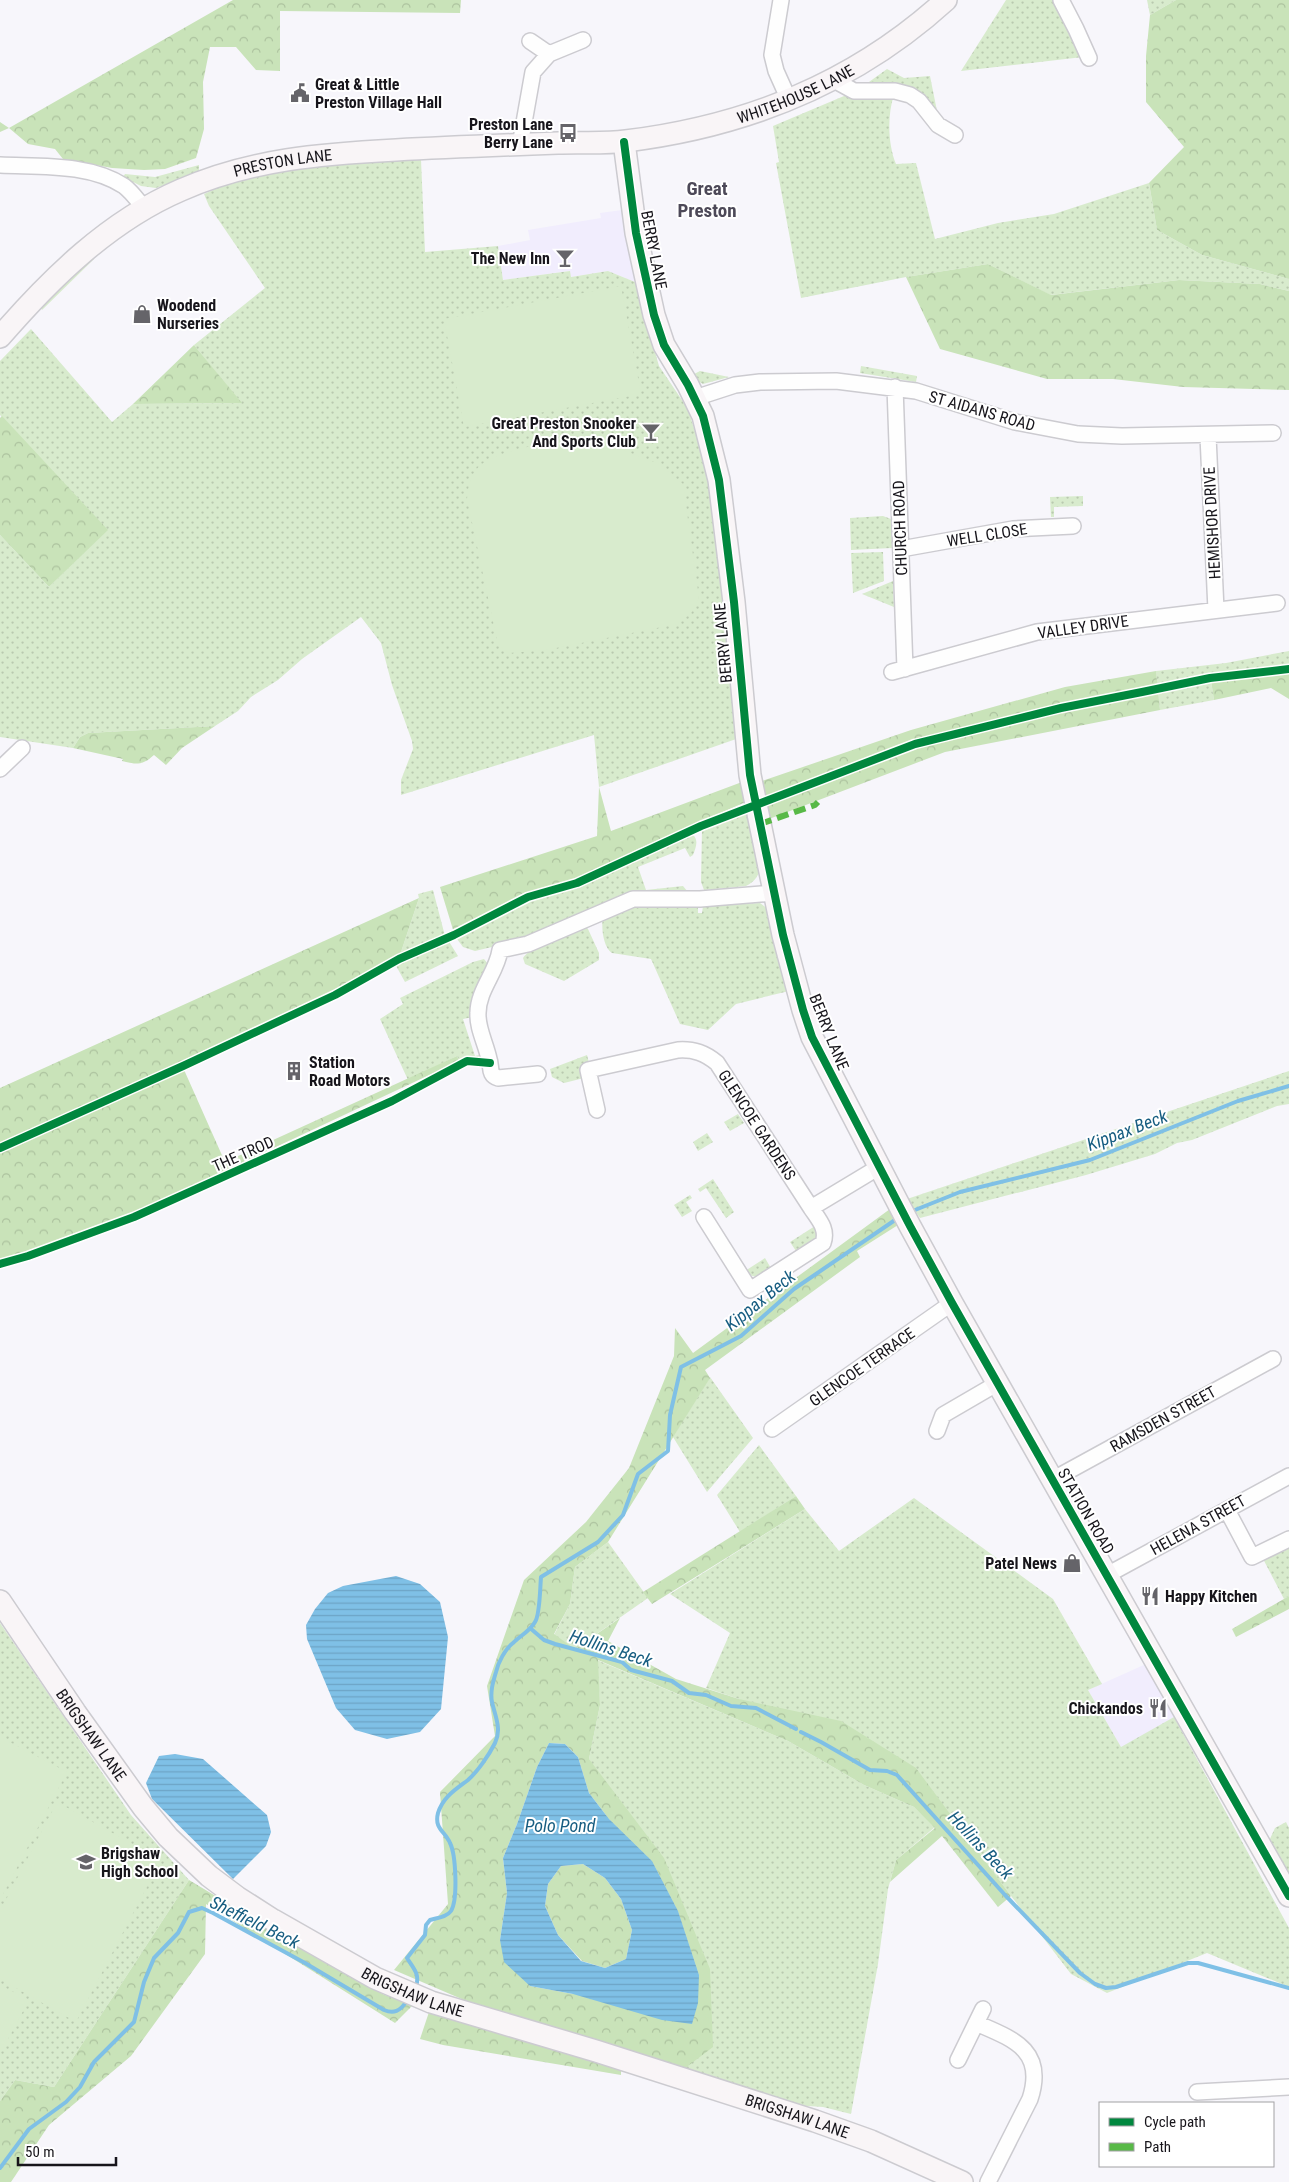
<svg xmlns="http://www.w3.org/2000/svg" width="1289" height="2182" font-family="'Roboto Condensed',sans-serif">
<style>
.built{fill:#f1edfd}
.green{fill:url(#green-dots)}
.forest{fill:url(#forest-crowns);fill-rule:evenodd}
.pitch{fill:#d8ebcd}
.water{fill:url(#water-rules);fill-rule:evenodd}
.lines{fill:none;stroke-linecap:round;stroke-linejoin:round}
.stream{stroke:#7fc0e6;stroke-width:4}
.street-casing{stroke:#cccbd0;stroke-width:18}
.secondary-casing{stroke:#cccbd0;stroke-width:24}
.street{stroke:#fefefe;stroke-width:15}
.secondary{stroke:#f9f5f7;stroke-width:21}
.quiet{stroke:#58b947;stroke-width:6;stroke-dasharray:12 6;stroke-linecap:butt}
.cycleway-casing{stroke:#fff;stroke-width:11}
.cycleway{stroke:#00873e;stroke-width:8}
.labels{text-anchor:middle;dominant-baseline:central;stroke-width:4;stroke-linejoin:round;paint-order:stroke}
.poi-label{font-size:16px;font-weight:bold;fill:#17151b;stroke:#fff;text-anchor:start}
.street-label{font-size:16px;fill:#17151b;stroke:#fff}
.water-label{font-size:18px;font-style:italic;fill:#175d81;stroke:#fff}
.quarter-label{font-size:19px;font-weight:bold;fill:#4d4958;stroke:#fff}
</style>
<defs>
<pattern id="green-dots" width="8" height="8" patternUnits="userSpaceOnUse" patternTransform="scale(1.25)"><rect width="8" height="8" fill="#d8ebcd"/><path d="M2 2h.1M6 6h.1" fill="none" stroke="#b9c9af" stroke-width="1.8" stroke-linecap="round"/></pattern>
<pattern id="forest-crowns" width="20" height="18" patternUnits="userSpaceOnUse" patternTransform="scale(1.25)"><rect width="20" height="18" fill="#c9e3b9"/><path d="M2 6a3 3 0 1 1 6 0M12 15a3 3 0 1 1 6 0" fill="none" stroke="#acc29e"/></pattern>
<pattern id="water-rules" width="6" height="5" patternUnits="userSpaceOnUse" patternTransform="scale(1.25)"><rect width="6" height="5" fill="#7fc0e6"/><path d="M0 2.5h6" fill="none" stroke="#6da4c5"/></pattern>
</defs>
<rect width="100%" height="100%" fill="#f7f6fb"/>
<!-- built -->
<path class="built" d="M 622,210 L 635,282 L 608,271 L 571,277 L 569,271 L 503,280 L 498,246 L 530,240 L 528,230 L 601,218 L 600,213 Z
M 1146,1664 L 1174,1717 L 1122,1749 L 1088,1690 Z"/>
<!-- green -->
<path class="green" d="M 1006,0 L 1058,0 L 1083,57 L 961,71 Z
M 1147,0 L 1176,0 L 1150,15 Z
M 887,69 L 904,78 L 930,76 L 939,121 L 921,99 L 862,87 Z
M 894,95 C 887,115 888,145 896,164 L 916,163 L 935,239 L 998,223 L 1054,214 L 1149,183 L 1157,230 L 1202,255 L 1289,279 L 1289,291 L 1260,284 L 1179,280 L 1050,295 L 988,264 L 906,277 L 801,298 L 776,163 L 779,162 L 773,126 L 844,96 Z
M 421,160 L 425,252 L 498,246 L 503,280 L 570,271 L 571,277 L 608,271 L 635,282 L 659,366 L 688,409 L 710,480 L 739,738 L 599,787 L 594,735 L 401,795 L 401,780 L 413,749 L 412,741 L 392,685 L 381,643 L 361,617 L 302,659 L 278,680 L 251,697 L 238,711 L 215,726 L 88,733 L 80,737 L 73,748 L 0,737 L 0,535 L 49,587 L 107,530 L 0,415 L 0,361 L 31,329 L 112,422 L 133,404 L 241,403 L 194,345 L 265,288 L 209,206 L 204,194 L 236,180 L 272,172 L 330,164 Z
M 199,165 L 199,173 L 156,188 L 141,186 L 123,177 L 125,174 L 155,177 Z
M 92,257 L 94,259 L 42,310 L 39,302 Z
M 861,366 L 917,376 L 916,382 L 860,373 Z
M 700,371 L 729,377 L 703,384 L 696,380 L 694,374 Z
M 1083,496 L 1083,506 L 1054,507 L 1054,517 L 1051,517 L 1050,497 Z
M 883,516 L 891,519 L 892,548 L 851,550 L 850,518 Z
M 883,552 L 884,581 L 853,593 L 851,553 Z
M 893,581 L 894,607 L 862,594 Z
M 1289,651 L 1289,666 L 1237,671 L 1157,687 L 1156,671 L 1226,663 Z
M 1211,681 L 1214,700 L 1160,710 L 1158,692 Z
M 749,810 L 760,869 C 758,877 754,882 746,886 L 704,890 L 701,882 L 702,828 Z
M 690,833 C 700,838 696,847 693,855 L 690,857 L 685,848 L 638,867 L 646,890 L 683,886 L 688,892 L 647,893 L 518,941 L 475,951 L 463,947 L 457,939 L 489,918 L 521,902 L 555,890 L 577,886 Z
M 433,890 L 445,936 L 400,955 L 419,898 L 418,894 Z
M 760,903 L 768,909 L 789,991 L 736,1004 L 708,1030 L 680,1024 L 651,959 L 612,953 C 603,947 601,927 603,917 L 628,906 L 698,906 L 698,913 L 702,913 L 703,906 Z
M 585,927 L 588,929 L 599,953 L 599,960 L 564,981 L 525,964 L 523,958 C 526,953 532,951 535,946 Z
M 448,940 L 458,956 L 405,982 L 395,964 Z
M 484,959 L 488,964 L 473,1017 L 463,1019 L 475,1056 L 483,1054 L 484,1060 L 468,1058 L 459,1061 L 457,1056 L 408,1080 L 380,1019 L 403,1004 L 400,998 L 473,962 Z
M 587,1055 L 589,1063 L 584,1078 L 564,1083 L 552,1077 L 550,1069 Z
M 1289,1071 L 1289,1104 L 1277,1106 L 1192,1140 L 1177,1143 L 1155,1154 L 1086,1175 L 920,1218 L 907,1199 Z
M 738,1114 L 744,1123 L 730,1131 L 724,1122 Z
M 707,1133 L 713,1142 L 698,1151 L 693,1142 Z
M 713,1179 L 734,1212 L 726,1218 L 706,1188 L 700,1192 L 698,1189 Z
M 690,1195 L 692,1198 L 686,1202 L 692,1211 L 682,1217 L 674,1205 Z
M 815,1226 L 817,1229 L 816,1240 L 798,1254 L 790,1242 Z
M 765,1258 L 772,1270 C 761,1275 754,1281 745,1271 Z
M 710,1377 L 753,1438 L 707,1492 L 673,1437 Z
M 759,1445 L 796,1496 L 740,1532 L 717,1495 Z
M 914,1498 L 1053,1599 L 1102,1684 L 1088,1690 L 1121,1747 L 1174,1717 L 1289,1928 L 1289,1987 L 1207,1953 L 1107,1993 L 1071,1974 L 965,1836 L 739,1699 L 706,1688 L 730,1633 L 670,1594 L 805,1509 L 839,1551 Z
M 608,1542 L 648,1598 L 575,1649 L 554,1635 L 570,1604 L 575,1567 Z
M 1289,1544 L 1289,1596 L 1284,1599 L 1262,1557 Z
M 0,1623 L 131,1815 L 189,1880 L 54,2087 L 15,2080 L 0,2101 Z
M 597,1660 L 788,1741 L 864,1785 L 914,1807 L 935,1827 L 896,1860 L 888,1889 L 878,1964 L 851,2114 L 823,2107 L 793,2105 L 684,2069 L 589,1759 L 600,1705 Z
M 1286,1822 L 1289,1828 L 1289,1874 L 1269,1841 L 1275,1828 Z"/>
<!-- forest -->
<path class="forest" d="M 233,0 L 461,0 L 460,13 L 280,11 L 280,71 L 256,70 L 236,47 L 210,47 L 203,82 L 204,129 L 196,158 L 165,169 L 144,170 L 112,168 L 63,159 L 55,149 L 28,144 L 9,128 L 0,132 L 0,122 L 9,128 Z
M 1176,0 L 1289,0 L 1289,279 L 1202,255 L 1157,230 L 1149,183 L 1184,147 L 1146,102 L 1146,56 L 1150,15 Z
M 988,264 L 1051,295 L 1179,280 L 1260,284 L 1289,291 L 1289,390 L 1183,387 L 1113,379 L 1047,379 L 940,349 L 906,277 Z
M 194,345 L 242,403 L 133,404 Z
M 2,416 L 108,530 L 49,587 L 0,535 L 0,418 Z
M 1156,671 L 1160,710 L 945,752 L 769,819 L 762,781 L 911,730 L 1065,687 Z
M 1289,674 L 1289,699 L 1271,688 L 1214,700 L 1211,681 L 1256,675 Z
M 215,726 L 182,748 L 166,765 L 154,755 C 143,765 137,765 122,761 L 123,759 L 73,748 L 80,737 L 88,733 Z
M 742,782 L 748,801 L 638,849 L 579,880 L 540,890 L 506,905 L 454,933 L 440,887 L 597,836 L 599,787 L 611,831 Z
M 419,898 L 400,955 L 333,993 L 181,1063 L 225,1162 L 457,1056 L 459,1061 L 229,1169 L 231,1174 C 155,1208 79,1241 0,1264 L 0,1088 Z
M 890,1209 L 898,1225 L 857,1251 L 860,1257 L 705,1370 L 710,1378 L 608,1542 L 575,1567 L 570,1604 L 554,1634 L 575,1649 L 620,1618 L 608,1641 L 676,1679 L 739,1699 L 841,1721 L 916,1768 L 1011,1896 L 998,1907 L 942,1836 L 890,1882 L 896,1860 L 935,1828 L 914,1807 L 864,1785 L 788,1741 L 598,1660 L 600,1705 L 589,1759 L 664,1858 L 710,1969 L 713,2047 L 684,2069 L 464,2000 L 394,1970 L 448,1904 L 440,1792 L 495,1736 L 487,1686 L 524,1580 L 586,1522 L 629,1468 L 674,1356 L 675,1328 L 693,1353 ZM 549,1743 L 565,1744 L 578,1757 L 589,1793 L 609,1819 L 652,1861 L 678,1911 L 699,1975 L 573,1994 L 530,1986 L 500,1940 L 507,1893 L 503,1858 L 517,1824 L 537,1767 Z
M 796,1496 L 805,1509 L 652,1604 L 643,1592 Z
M 1289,1596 L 1289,1609 L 1236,1637 L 1232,1629 Z
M 583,1864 L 605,1878 L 621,1899 L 632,1930 L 626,1959 L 605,1968 L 582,1961 L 558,1935 L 545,1906 L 548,1884 L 561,1866 Z
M 189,1880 L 357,1981 L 385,1995 L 413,2005 L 395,2023 L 206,1904 L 205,1954 L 131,2056 L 49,2125 L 11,2182 L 0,2182 L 0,2101 L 15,2080 L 54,2087 Z
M 429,2012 L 585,2057 L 621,2070 L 621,2075 L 443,2045 L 420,2039 Z"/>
<!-- pitch -->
<path class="pitch" d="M 621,286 L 641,394 L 464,427 L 444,319 Z
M 584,435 L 659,464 L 683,484 L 699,598 L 691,613 L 677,624 L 546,650 L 509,653 L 500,646 L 497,640 L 467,499 C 468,486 471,472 482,464 C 499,450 560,440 584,435 Z
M 0,1737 L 67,1772 L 0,1900 Z
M 57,1802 L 161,1860 L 76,2022 L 0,1979 L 0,1911 Z
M 0,1985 L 29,2000 L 0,2054 Z"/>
<!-- water -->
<path class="water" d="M 396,1576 L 420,1584 L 440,1602 L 448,1637 L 441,1709 L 420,1732 L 387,1739 L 355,1730 L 336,1708 L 307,1639 L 306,1625 L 315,1609 L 328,1593 L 343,1586 Z
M 549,1743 L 565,1744 L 578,1757 L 589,1793 L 609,1819 L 652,1861 L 678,1911 L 699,1975 L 698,2003 L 692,2024 L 662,2020 L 573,1994 L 530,1986 L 504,1962 L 500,1940 L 507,1893 L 503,1858 L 517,1824 L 537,1767 ZM 583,1864 L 605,1878 L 621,1899 L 632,1930 L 626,1959 L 605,1968 L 581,1961 L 558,1935 L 545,1906 L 548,1884 L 561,1866 Z
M 175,1754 L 203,1759 L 267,1815 L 271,1832 L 266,1846 L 233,1879 L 152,1799 L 146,1783 L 159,1756 Z"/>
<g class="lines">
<!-- stream -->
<path class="stream" d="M 915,1210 L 960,1192 L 1090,1160 L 1238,1101 L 1289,1086
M 530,1628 L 544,1640 L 555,1644 L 622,1662 L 631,1670 L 672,1681 L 689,1693 L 706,1695 L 731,1706 L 756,1708 L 796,1729
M 801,1732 L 821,1742 L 870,1770 L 887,1771 L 897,1775 L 1005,1895 L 1080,1973 L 1095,1984 L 1106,1988 L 1116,1987 L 1188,1963 L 1198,1963 L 1289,1988
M 416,1987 C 420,1974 414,1969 407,1958 L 425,1935 L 426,1925 L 430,1920 C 437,1918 447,1917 451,1911 C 458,1900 456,1855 450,1843 C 445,1831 434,1829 438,1813 C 443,1797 455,1790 468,1780 C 478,1771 489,1755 495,1743 C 502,1729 495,1716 492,1702 C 490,1692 493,1682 496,1672 C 498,1663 505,1649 513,1643 C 520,1636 530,1631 535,1622 C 540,1615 540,1588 541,1577 L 598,1542 L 623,1515 L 638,1474 L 668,1451 L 670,1415 L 681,1367 L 741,1336 L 794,1289 L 898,1218
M 0,2168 L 29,2129 L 66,2102 L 80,2087 L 94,2062 L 134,2022 L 144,1982 L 154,1958 L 178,1933 L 189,1912 L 202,1908 L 213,1913 L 305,1963 L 384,2010 C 394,2014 400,2011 406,2002"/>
<!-- street casing -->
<g class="street-casing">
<path id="street" d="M 781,0 L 772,55 L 776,71 L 789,100
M 1061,0 L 1076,29 L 1089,58
M 530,41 L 549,54
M 834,80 L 854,91 L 895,91 L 910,95 L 919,101 L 938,125 L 955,135
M 520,145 L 533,72 L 549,54 L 583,40
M 0,165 C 39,167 89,163 124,186 C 132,192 138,201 145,209
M 895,387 L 905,669
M 695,398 L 735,385 L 760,382 L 836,381 L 916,391 L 1015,422 L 1078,434 L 1122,436 L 1273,433
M 1208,436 L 1216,610
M 901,549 L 1013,529 L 1073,526
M 892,672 L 1037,632 L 1277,603
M 0,769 L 22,748
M 538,1074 L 498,1078 C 488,1075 492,1067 489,1059 C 486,1044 477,1028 478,1013 C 478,990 497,972 500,950 L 528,944 L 633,899 L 700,899 L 774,893
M 597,1110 L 588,1070 L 678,1050 C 694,1049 705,1053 717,1063 L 811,1208 L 879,1167
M 704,1217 L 750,1290 L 823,1243 C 828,1229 819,1220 811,1208
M 772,1429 L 952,1303
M 937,1431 L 943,1415 L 998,1383
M 1052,1480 L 1273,1359
M 1227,1510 L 1252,1557 L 1289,1539
M 1107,1575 L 1289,1476
M 976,2023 C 1013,2039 1046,2050 1030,2099 L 988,2182
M 958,2060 L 983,2009
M 1197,2092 L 1289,2087"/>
</g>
<!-- secondary casing -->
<g class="secondary-casing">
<g id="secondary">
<path d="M 624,142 L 636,233 L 654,315 L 664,345 L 688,385 L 703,416 L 719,480 L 734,602 L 750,775 L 783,935 L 803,1010 L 812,1037 L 910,1226 L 952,1303 L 1289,1896"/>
<path id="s1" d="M 0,337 C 51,278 109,221 181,190 C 252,159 321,154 396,150 C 450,147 504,145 558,143 C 581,142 604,144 626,141 C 748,126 855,83 946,0"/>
<path id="s2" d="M 0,1601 L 75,1712 L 143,1807 L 168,1837 L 209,1876 L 237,1897 L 273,1920 L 375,1978 L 431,2002 L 596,2051 L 815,2121 L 871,2141 L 962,2182"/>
</g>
</g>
<!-- street -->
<use href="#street" class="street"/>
<!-- secondary -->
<use href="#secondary" class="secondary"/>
<!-- quiet -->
<path class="quiet" d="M 760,824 L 815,805 L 818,802"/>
<!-- cycleway casing -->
<g class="cycleway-casing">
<path id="cycleway" d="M 624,142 L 636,233 L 654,315 L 664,345 L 688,385 L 703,416 L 719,480 L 734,602 L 750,775 L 783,935 L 803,1010 L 812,1037 L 910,1226 L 952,1303 L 1289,1896
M 0,1148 L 183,1066 L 335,995 L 399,959 L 454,935 L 528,897 L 577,883 L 701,826 L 915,744 L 1061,708 L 1142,692 L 1210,678 L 1289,669
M 0,1264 L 28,1256 L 134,1217 L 392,1101 L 467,1061 L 490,1063"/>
</g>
<!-- cycleway -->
<use href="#cycleway" class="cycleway"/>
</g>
<!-- icons -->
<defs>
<g id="civic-bare" transform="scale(1.5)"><path d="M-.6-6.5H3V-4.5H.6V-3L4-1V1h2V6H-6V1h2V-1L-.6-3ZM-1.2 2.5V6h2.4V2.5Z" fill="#656469" stroke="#fff" stroke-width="2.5" paint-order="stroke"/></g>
<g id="bus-bare" transform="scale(1.5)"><path d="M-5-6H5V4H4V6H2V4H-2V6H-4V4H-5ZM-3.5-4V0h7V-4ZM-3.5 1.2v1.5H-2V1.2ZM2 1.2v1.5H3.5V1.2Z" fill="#656469" stroke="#fff" stroke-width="2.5" paint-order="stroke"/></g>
<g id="bar-bare" transform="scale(1.5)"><path d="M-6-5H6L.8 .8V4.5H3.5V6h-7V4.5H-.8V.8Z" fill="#656469" stroke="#fff" stroke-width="2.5" paint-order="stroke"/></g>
<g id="shop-bare" transform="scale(1.5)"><path d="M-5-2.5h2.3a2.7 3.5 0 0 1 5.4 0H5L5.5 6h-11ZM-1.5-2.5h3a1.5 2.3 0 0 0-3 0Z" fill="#656469" stroke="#fff" stroke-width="2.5" paint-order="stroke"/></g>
<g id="building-bare" transform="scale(1.5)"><path d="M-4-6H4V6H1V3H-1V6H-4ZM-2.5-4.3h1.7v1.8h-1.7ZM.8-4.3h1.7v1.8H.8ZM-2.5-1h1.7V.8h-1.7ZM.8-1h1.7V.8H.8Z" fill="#656469" stroke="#fff" stroke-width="2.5" paint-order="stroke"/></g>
<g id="restaurant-bare" transform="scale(1.5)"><path d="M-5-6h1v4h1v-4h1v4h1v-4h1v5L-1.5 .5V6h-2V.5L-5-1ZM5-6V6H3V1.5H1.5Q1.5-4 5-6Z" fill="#656469" stroke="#fff" stroke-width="2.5" paint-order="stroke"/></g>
<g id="school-bare" transform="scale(1.5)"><path d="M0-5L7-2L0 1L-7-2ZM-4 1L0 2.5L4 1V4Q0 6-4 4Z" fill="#656469" stroke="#fff" stroke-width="2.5" paint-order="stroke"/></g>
</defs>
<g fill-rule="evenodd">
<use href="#civic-bare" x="300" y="93"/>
<use href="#bus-bare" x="568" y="133"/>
<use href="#bar-bare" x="565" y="258"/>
<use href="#shop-bare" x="142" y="314"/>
<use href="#bar-bare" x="651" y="432"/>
<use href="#building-bare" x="294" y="1071"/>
<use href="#shop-bare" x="1072" y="1563"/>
<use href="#restaurant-bare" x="1150" y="1596"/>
<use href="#restaurant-bare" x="1158" y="1708"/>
<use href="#school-bare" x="86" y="1862"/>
</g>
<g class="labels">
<!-- poi labels -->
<g class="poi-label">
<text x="315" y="84">Great &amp; Little<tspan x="315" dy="18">Preston Village Hall</tspan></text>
<text x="553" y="124" text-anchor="end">Preston Lane<tspan x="553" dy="18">Berry Lane</tspan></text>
<text x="550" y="258" text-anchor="end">The New Inn</text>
<text x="157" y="305">Woodend<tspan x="157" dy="18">Nurseries</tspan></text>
<text x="636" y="423" text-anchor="end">Great Preston Snooker<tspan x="636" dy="18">And Sports Club</tspan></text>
<text x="309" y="1062">Station<tspan x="309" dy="18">Road Motors</tspan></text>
<text x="1057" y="1563" text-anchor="end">Patel News</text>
<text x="1165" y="1596">Happy Kitchen</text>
<text x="1143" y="1708" text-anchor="end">Chickandos</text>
<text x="101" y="1853">Brigshaw<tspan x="101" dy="18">High School</tspan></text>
</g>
<!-- street labels -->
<g class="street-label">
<text stroke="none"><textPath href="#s1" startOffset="862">WHITEHOUSE LANE</textPath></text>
<text stroke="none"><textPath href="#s1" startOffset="341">PRESTON LANE</textPath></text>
<text transform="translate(654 250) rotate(79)">BERRY LANE</text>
<text transform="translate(982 411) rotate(16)">ST AIDANS ROAD</text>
<text transform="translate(1212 523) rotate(-93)">HEMISHOR DRIVE</text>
<text transform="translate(900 528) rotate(-92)">CHURCH ROAD</text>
<text transform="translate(987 535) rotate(-9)">WELL CLOSE</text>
<text transform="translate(1083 627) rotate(-8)">VALLEY DRIVE</text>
<text transform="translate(723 643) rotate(-95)">BERRY LANE</text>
<text transform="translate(829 1032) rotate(68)">BERRY LANE</text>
<text transform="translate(757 1125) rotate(57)">GLENCOE GARDENS</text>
<text transform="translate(243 1154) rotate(-24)">THE TROD</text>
<text transform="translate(862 1367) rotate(-35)">GLENCOE TERRACE</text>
<text transform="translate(1163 1419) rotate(-29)">RAMSDEN STREET</text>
<text transform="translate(1086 1511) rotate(60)">STATION ROAD</text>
<text transform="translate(1198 1525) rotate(-29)">HELENA STREET</text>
<text stroke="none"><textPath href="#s2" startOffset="162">BRIGSHAW LANE</textPath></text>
<text stroke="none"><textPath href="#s2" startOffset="582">BRIGSHAW LANE</textPath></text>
<text stroke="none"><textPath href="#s2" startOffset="986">BRIGSHAW LANE</textPath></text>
</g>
<!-- water labels -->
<g class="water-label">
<text transform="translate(1127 1130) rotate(-21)">Kippax Beck</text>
<text transform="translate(760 1300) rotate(-39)">Kippax Beck</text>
<text transform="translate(611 1648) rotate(18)">Hollins Beck</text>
<text x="560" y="1825">Polo Pond</text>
<text transform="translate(981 1845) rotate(47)">Hollins Beck</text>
<text transform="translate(255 1922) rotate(26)">Sheffield Beck</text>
</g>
<!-- quarter labels -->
<g class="quarter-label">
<text x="707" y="188">Great<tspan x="707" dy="22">Preston</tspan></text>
</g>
</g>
<!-- legend -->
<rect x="1099" y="2102" width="175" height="65" fill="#ffffff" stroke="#a2a1a4"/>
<rect x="1109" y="2118" width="25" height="8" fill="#00873e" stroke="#a2a1a4"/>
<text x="1144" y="2127" font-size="15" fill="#17151b">Cycle path</text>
<rect x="1109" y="2143" width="25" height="8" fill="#58b947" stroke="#a2a1a4"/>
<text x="1144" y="2152" font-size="15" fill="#17151b">Path</text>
<!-- scale -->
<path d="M18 2157v8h98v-8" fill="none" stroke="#17151b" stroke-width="2.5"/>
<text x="25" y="2157" font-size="15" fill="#17151b" stroke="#ffffff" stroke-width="4" paint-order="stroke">50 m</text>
</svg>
